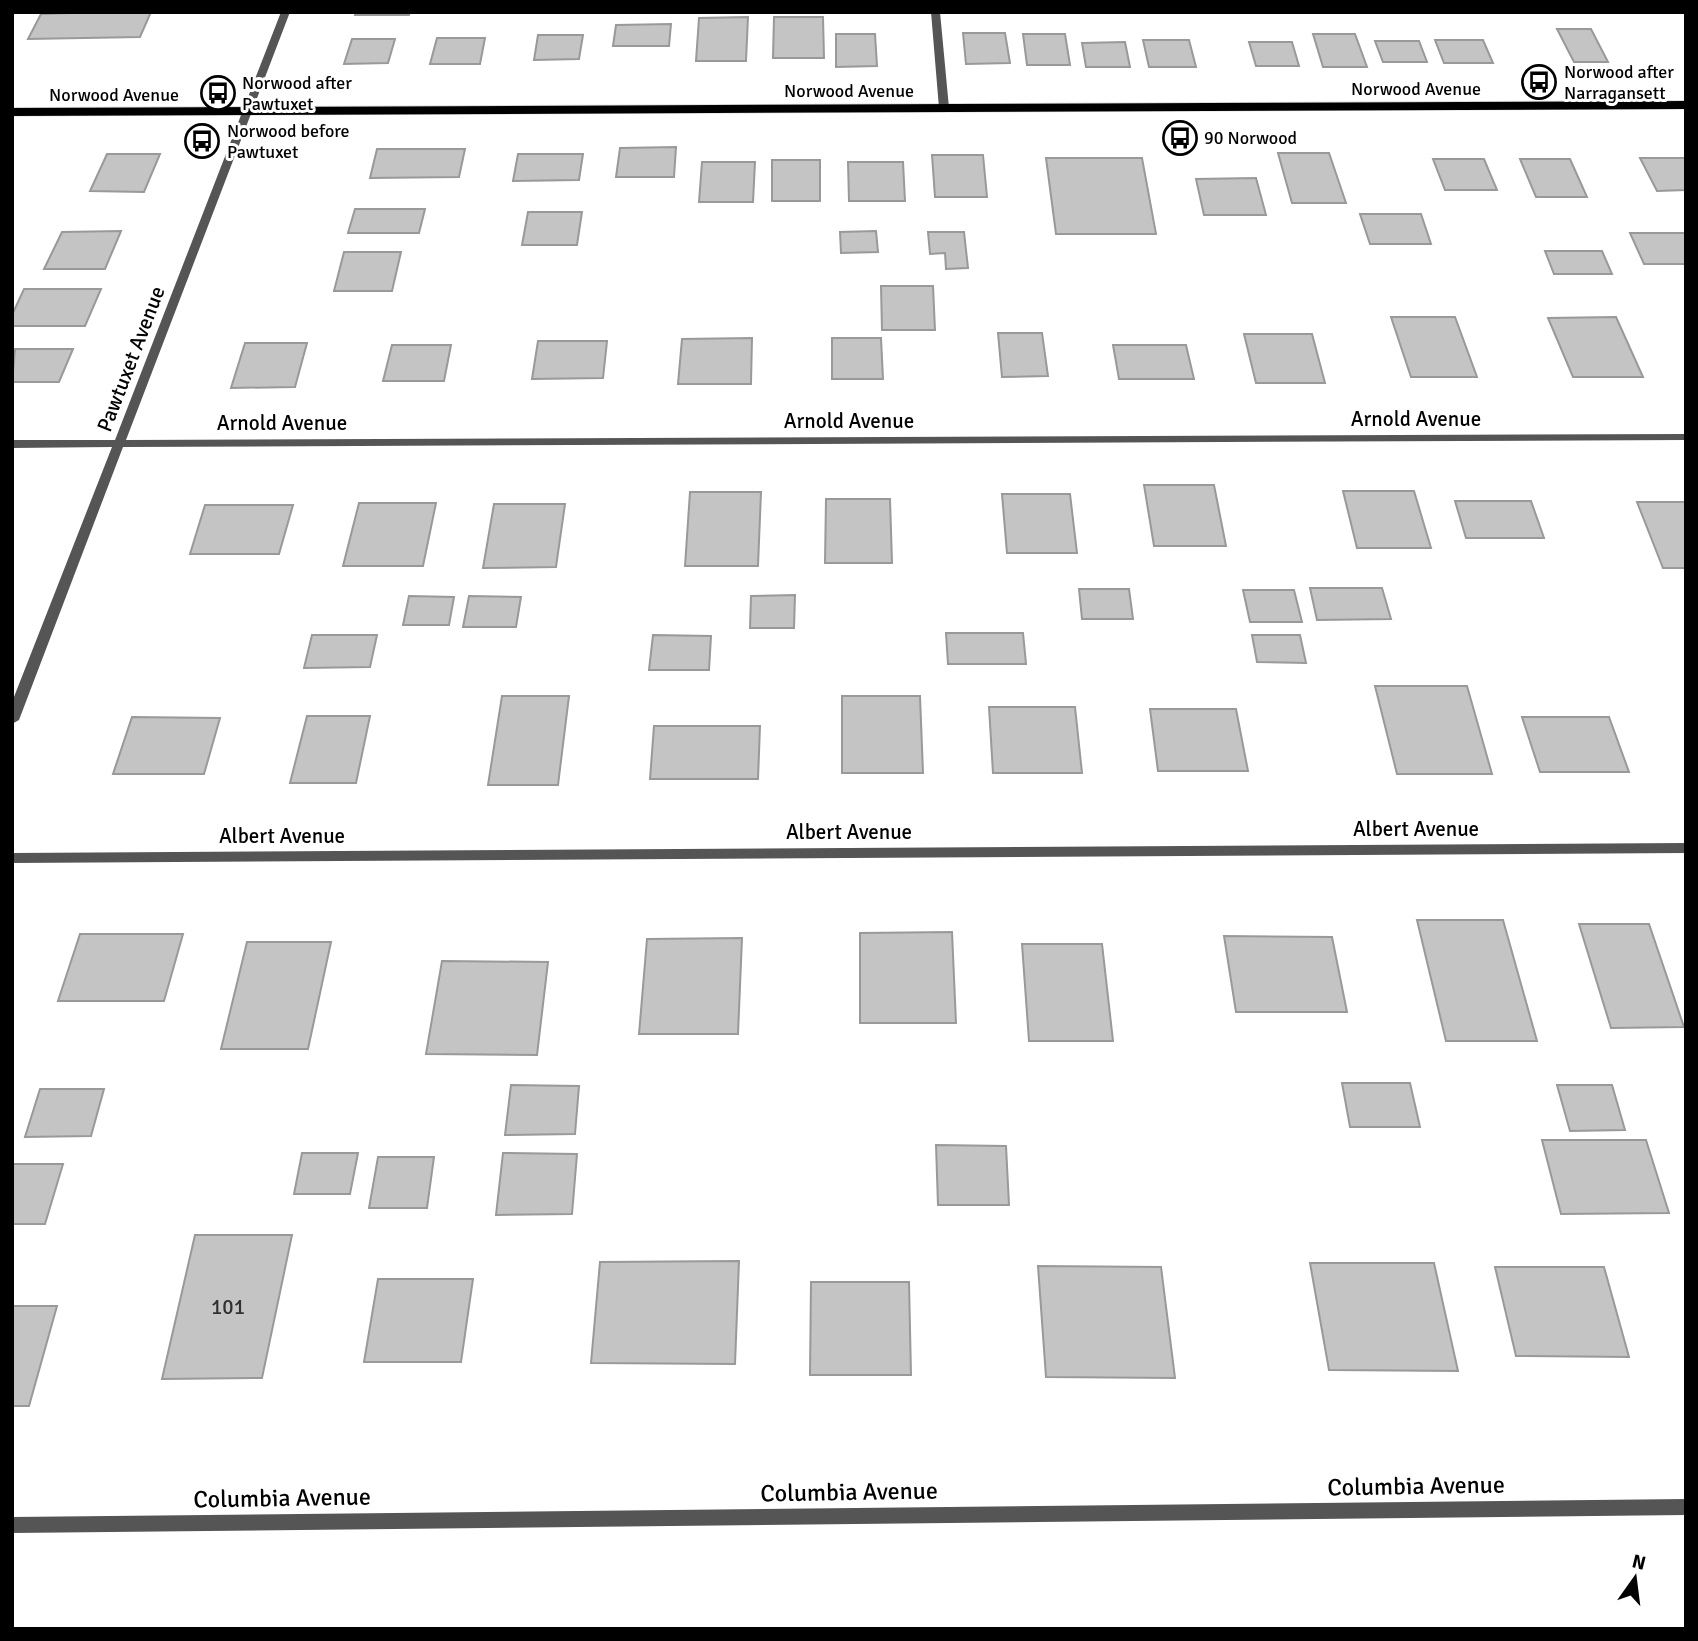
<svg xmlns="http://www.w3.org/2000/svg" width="1698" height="1641" font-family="Signika,sans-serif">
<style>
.building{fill:#c4c4c4;stroke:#999;stroke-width:2}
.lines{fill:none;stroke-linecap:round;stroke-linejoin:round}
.primary-casing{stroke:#dbdbdb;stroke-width:1}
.street{fill:#555;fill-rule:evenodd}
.primary{fill:#000;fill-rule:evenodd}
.labels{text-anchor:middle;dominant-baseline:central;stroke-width:6;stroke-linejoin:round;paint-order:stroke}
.far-poi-label{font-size:18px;fill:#000;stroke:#fff;text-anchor:start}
.far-street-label{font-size:18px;fill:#000;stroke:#fff}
.street-label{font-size:21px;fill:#000;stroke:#fff}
.near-number-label{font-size:21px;fill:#313131}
.near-street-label{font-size:24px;fill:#000;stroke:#fff}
</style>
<rect width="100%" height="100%" fill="#fff"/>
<!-- building -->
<path class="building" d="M 100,12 L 151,12 L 140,37 L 28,39 L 41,14 Z
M 356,12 L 410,12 L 409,15 L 355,15 Z
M 748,17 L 746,61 L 696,61 L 699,18 Z
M 774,17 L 823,17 L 824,58 L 773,58 Z
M 671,24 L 669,46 L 613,46 L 616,25 Z
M 1557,29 L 1591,29 L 1608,62 L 1574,62 Z
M 963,33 L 1005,33 L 1010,63 L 966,64 Z
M 836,34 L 875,34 L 877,66 L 836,67 Z
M 1023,34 L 1065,34 L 1070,65 L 1027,65 Z
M 1313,34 L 1355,34 L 1367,67 L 1323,67 Z
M 538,35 L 583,35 L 579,59 L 534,60 Z
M 437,38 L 485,38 L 480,64 L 430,64 Z
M 352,39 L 395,39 L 388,63 L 344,64 Z
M 1143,40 L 1189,40 L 1196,67 L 1149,67 Z
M 1435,40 L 1483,40 L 1493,63 L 1444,63 Z
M 1375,41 L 1419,41 L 1427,62 L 1383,62 Z
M 1125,42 L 1130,67 L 1086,67 L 1082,43 Z
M 1249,42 L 1292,42 L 1299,66 L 1256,66 Z
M 676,147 L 674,177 L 616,177 L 620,148 Z
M 377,149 L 465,149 L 459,177 L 370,178 Z
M 1278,153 L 1329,153 L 1346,203 L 1292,203 Z
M 107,154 L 160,154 L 144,192 L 90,191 Z
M 518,154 L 583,154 L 579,180 L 513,181 Z
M 932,155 L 983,155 L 987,197 L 935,197 Z
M 1046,158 L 1142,158 L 1156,234 L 1056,234 Z
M 1640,158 L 1686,158 L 1686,190 L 1657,191 Z
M 1433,159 L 1484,159 L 1497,190 L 1445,190 Z
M 1520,159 L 1570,159 L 1587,197 L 1536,197 Z
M 772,160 L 820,160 L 820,201 L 772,201 Z
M 702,162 L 755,162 L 753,202 L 699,202 Z
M 848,162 L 903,162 L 905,201 L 849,201 Z
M 1256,178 L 1266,215 L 1204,215 L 1196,179 Z
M 355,209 L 425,209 L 419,233 L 348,233 Z
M 528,212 L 582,212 L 577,245 L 522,245 Z
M 1360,214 L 1421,214 L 1431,244 L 1370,244 Z
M 121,231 L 105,269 L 44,269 L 62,232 Z
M 876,231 L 878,252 L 841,253 L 840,232 Z
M 928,232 L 964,232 L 968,268 L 946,269 L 945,253 L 930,254 Z
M 1630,233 L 1686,233 L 1686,264 L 1644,264 Z
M 1545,251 L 1602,251 L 1612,274 L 1554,274 Z
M 344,252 L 401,252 L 392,291 L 334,291 Z
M 881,286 L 933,286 L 935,330 L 882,330 Z
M 24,289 L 101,289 L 85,326 L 12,326 L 12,315 Z
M 1391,317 L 1455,317 L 1477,377 L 1411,377 Z
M 1616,317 L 1643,377 L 1573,377 L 1548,318 Z
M 998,333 L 1042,333 L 1048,376 L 1002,377 Z
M 1244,334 L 1312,334 L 1325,383 L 1256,383 Z
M 752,338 L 751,384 L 678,384 L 682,339 Z
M 832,338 L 881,338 L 883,379 L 832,379 Z
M 538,341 L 607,341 L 603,378 L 532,379 Z
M 245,343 L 307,343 L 295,387 L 231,388 Z
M 392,345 L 451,345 L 444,381 L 383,381 Z
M 1113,345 L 1186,345 L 1194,379 L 1119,379 Z
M 15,349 L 73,349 L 59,382 L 12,382 Z
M 1144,485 L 1214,485 L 1226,546 L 1154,546 Z
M 1343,491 L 1414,491 L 1431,548 L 1357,548 Z
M 690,492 L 761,492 L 758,566 L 685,566 Z
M 1002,494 L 1070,494 L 1077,553 L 1007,553 Z
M 826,499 L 890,499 L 892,563 L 825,563 Z
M 1455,501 L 1531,501 L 1544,538 L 1466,538 Z
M 1637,502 L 1686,502 L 1686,568 L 1663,568 Z
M 359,503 L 436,503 L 423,566 L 343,566 Z
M 494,504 L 565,504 L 556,567 L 483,568 Z
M 205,505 L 293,505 L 279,554 L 190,554 Z
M 1310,588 L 1382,588 L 1391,619 L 1317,620 Z
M 1079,589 L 1129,589 L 1133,619 L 1082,619 Z
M 1243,590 L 1294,590 L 1302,622 L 1250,622 Z
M 795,595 L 794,628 L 750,628 L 751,596 Z
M 409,596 L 454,597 L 449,625 L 403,625 Z
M 469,596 L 521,597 L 516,627 L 463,627 Z
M 946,633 L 1023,633 L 1026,664 L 948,664 Z
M 312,635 L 377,635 L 370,667 L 304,668 Z
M 653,635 L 711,636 L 709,670 L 649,670 Z
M 1252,635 L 1300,635 L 1306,663 L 1257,662 Z
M 1375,686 L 1467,686 L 1492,774 L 1397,774 Z
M 502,696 L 569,696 L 558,785 L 488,785 Z
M 842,696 L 920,696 L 923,773 L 842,773 Z
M 989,707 L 1075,707 L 1082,773 L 993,773 Z
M 1150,709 L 1236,709 L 1248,771 L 1158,771 Z
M 307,716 L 370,716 L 356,783 L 290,783 Z
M 132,717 L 220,718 L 204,774 L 113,774 Z
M 1522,717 L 1609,717 L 1629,772 L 1540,772 Z
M 654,726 L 760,726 L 758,779 L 650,779 Z
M 1417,920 L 1503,920 L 1537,1041 L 1446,1041 Z
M 1579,924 L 1649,924 L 1684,1027 L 1611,1028 Z
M 952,932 L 956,1023 L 860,1023 L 860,933 Z
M 80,934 L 183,934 L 164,1001 L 58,1001 Z
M 1224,936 L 1332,937 L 1347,1012 L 1236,1012 Z
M 742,938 L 738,1034 L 639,1034 L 647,939 Z
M 247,942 L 331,942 L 308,1049 L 221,1049 Z
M 1022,944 L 1102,944 L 1113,1041 L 1029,1041 Z
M 442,961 L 548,962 L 537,1055 L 426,1054 Z
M 1342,1083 L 1410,1083 L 1420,1127 L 1350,1127 Z
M 511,1085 L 579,1086 L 575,1134 L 505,1135 Z
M 1557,1085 L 1612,1085 L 1625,1130 L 1570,1131 Z
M 40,1089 L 104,1089 L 91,1136 L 25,1137 Z
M 1542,1140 L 1646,1140 L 1669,1213 L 1561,1214 Z
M 936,1145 L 1006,1146 L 1009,1205 L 938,1205 Z
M 302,1153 L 358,1153 L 350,1194 L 294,1194 Z
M 503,1153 L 577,1154 L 572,1214 L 496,1215 Z
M 378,1157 L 434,1157 L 427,1208 L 369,1208 Z
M 12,1164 L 63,1164 L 45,1224 L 12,1224 Z
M 195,1235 L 292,1235 L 262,1378 L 162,1379 Z
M 739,1261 L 735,1364 L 591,1363 L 600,1262 Z
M 1310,1263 L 1434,1263 L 1458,1371 L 1329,1370 Z
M 1038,1266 L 1161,1267 L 1175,1378 L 1046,1377 Z
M 1495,1267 L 1604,1267 L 1629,1357 L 1516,1356 Z
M 378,1279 L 473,1279 L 461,1362 L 364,1362 Z
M 811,1282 L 909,1282 L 911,1375 L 810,1375 Z
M 12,1306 L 57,1306 L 29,1406 L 12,1406 Z"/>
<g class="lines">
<!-- primary casing -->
<g class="primary-casing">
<path id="primary" d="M 1686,101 L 1686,109 L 12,116 L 12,108 Z"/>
</g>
<!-- street -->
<path class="street" d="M 281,12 L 290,12 L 126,440 L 1686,434 L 1686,440 L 123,447 L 19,720 L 12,724 L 12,702 L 112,447 L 12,448 L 12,440 L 115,440 Z
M 931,12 L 940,12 L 949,108 L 944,111 L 939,108 Z
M 1686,843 L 1686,853 L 12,863 L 12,853 Z
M 1686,1499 L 1686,1515 L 12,1533 L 12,1517 Z"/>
<!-- primary -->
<use href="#primary" class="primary"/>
</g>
<!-- icons -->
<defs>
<g id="bus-ring" transform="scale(1.75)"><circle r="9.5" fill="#fff" stroke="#000" stroke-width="1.5"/><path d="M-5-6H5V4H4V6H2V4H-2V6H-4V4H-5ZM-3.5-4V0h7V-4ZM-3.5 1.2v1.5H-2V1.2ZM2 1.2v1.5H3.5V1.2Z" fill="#000"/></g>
</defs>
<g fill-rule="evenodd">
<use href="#bus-ring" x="1539" y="82"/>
<use href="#bus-ring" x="218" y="93"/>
<use href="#bus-ring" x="1180" y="138"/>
<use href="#bus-ring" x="202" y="141"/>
</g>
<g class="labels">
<!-- far-poi labels -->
<g class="far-poi-label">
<text x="1564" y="72">Norwood after<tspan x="1564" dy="21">Narragansett</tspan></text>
<text x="242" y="83">Norwood after<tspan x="242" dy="21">Pawtuxet</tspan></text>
<text x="227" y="131">Norwood before<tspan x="227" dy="21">Pawtuxet</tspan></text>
<text x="1204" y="138">90 Norwood</text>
</g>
<!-- far-street labels -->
<g class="far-street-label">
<text x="1416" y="89">Norwood Avenue</text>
<text x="849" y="91">Norwood Avenue</text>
<text x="114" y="95">Norwood Avenue</text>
</g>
<!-- street labels -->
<g class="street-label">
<text transform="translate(131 359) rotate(-69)">Pawtuxet Avenue</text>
<text x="1416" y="419">Arnold Avenue</text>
<text x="849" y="421">Arnold Avenue</text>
<text x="282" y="423">Arnold Avenue</text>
<text x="1416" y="829">Albert Avenue</text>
<text x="849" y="832">Albert Avenue</text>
<text x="282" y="836">Albert Avenue</text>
</g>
<!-- near-number labels -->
<g class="near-number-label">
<text x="228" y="1307">101</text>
</g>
<!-- near-street labels -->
<g class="near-street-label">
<text transform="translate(1416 1486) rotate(-1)">Columbia Avenue</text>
<text transform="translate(849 1492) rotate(-1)">Columbia Avenue</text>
<text transform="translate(282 1498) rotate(-1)">Columbia Avenue</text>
</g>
</g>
<!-- border -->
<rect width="1698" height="1641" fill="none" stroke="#000000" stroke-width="28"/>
<!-- north arrow -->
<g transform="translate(1635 1578) rotate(14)" stroke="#ffffff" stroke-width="5" paint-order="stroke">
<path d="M0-5L12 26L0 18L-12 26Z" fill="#000000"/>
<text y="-10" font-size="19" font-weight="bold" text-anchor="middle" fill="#000000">N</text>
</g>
</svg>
